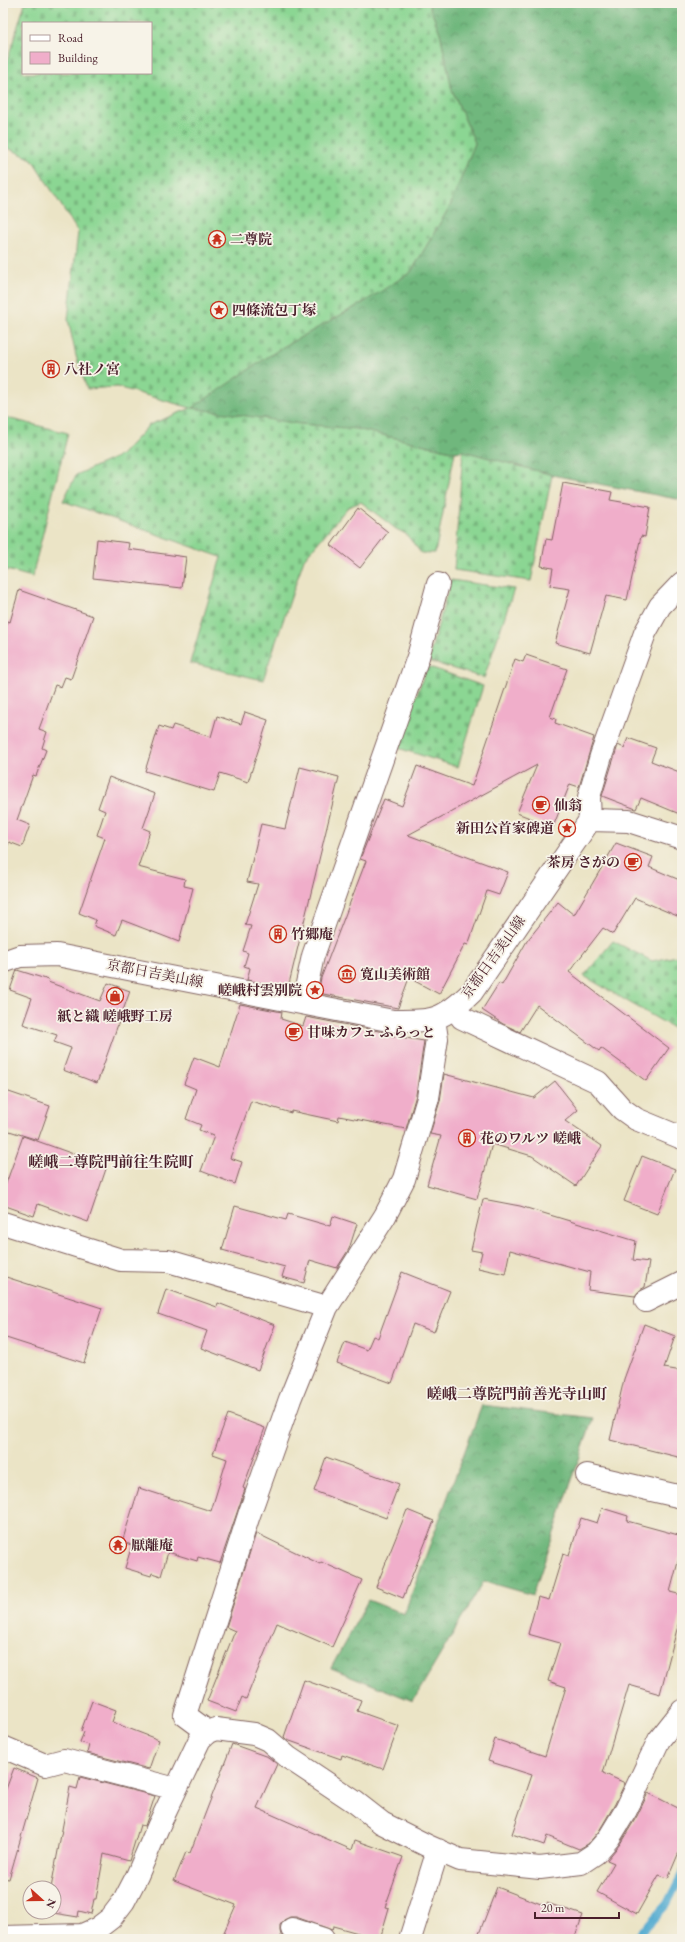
<svg xmlns="http://www.w3.org/2000/svg" width="685" height="1942" font-family="'EB Garamond','Noto Serif JP',serif">
<style>
.forest{fill:url(#forest-crowns);stroke:#5d6b54}
.cemetery{fill:url(#cemetery-stones);stroke:#6a7a5f;fill-rule:evenodd}
.lines{fill:none;stroke-linecap:round;stroke-linejoin:round}
.stream{stroke:#53abd0;stroke-width:8}
.building{fill:#f0aeca}
.minor-casing{stroke:#826461;stroke-width:24}
.major-casing{stroke:#826461;stroke-width:24}
.minor{stroke:#fff;stroke-width:22}
.major{stroke:#fff;stroke-width:22}
.labels{text-anchor:middle;dominant-baseline:central;stroke-width:3.5;stroke-linejoin:round;paint-order:stroke}
.poi-label{font-size:14px;font-weight:bold;fill:#4a1f2b;stroke:#f7f3e8;text-anchor:start}
.street-label{font-size:14px;fill:#4a1f2b;stroke:#f7f3e8}
.neighbourhood-label{font-size:15px;font-weight:bold;fill:#4a1f2b;stroke:#f7f3e8}
</style>
<defs>
<pattern id="forest-crowns" width="20" height="18" patternUnits="userSpaceOnUse"><rect width="20" height="18" fill="#70b77d"/><path d="M2 6a3 3 0 1 1 6 0M12 15a3 3 0 1 1 6 0" fill="none" stroke="#5e9467"/></pattern>
<pattern id="cemetery-stones" width="16" height="16" patternUnits="userSpaceOnUse"><rect width="16" height="16" fill="#8bd693"/><path d="M2 7V4a2 2 0 0 1 4 0v3zM10 15v-3a2 2 0 0 1 4 0v3z" fill="#79b77f"/></pattern>
</defs>
<rect width="100%" height="100%" fill="#f7f3e8"/>
<filter id="ink" filterUnits="userSpaceOnUse"><feTurbulence type="fractalNoise" baseFrequency=".025" numOctaves="2"/><feDisplacementMap in="SourceGraphic" scale="8" xChannelSelector="R" yChannelSelector="G"/><feConvolveMatrix kernelMatrix="1 2 1 2 8 2 1 2 1" color-interpolation-filters="sRGB"/></filter>
<filter id="wash" filterUnits="userSpaceOnUse"><feTurbulence type="fractalNoise" baseFrequency=".012" numOctaves="4" result="noise"/><feDisplacementMap in="SourceGraphic" scale="16" xChannelSelector="R" yChannelSelector="G"/><feGaussianBlur stdDeviation="0.9" result="paint"/><feColorMatrix in="noise" values="0 0 0 0 0 0 0 0 0 0 0 0 0 0 0 0 0 1.4 0 .05"/><feComposite in="paint" operator="in"/></filter>
<g filter="url(#wash)">
<rect width="100%" height="100%" fill="#ebe4c6"/>
<!-- forest -->
<path class="forest" d="M 428,3 L 682,3 L 682,500 L 552,475 L 463,451 L 455,452 L 356,429 L 300,424 L 191,408 L 281,348 L 364,302 L 411,272 L 450,206 L 475,143 L 452,90 L 440,33 Z
M 482,1405 L 593,1418 L 533,1595 L 484,1581 L 413,1701 L 331,1668 L 368,1600 L 404,1614 Z"/>
<!-- cemetery -->
<path class="cemetery" d="M 25,3 L 428,3 L 440,33 L 452,90 L 475,143 L 450,206 L 411,272 L 364,302 L 281,348 L 192,408 L 300,424 L 356,429 L 455,452 L 435,553 L 421,553 L 406,534 L 396,529 L 361,502 L 348,507 L 304,559 L 263,680 L 190,663 L 221,557 L 63,501 L 76,475 L 121,455 L 149,425 L 191,408 L 117,387 L 87,389 L 76,356 L 68,319 L 78,232 L 32,159 L 3,146 L 3,74 ZM 23,23 L 151,23 L 151,73 L 23,73 Z
M 3,417 L 68,433 L 32,577 L 3,569 Z
M 463,451 L 552,475 L 531,581 L 454,570 Z
M 451,580 L 514,589 L 484,678 L 428,661 Z
M 427,666 L 483,686 L 458,767 L 398,748 Z
M 613,941 L 652,961 L 682,955 L 682,1033 L 584,976 Z"/>
<g class="lines">
<!-- stream -->
<path class="stream" d="M 635,1939 L 667,1904 L 682,1874"/>
</g>
<g id="blocks">
<!-- building -->
<path class="building" d="M 563,483 L 612,492 L 610,500 L 650,507 L 645,537 L 641,536 L 627,600 L 606,596 L 590,653 L 555,643 L 570,589 L 550,586 L 553,568 L 541,566 L 546,539 L 552,540 Z
M 358,508 L 388,532 L 360,568 L 331,545 Z
M 97,539 L 129,543 L 128,549 L 186,557 L 182,588 L 93,578 Z
M 19,590 L 93,616 L 71,679 L 65,677 L 61,687 L 55,685 L 39,729 L 47,732 L 42,748 L 46,750 L 36,776 L 33,775 L 17,820 L 30,825 L 22,847 L 9,842 L 6,850 L 3,849 L 3,633 L 7,621 L 10,622 Z
M 526,655 L 567,669 L 550,717 L 556,719 L 555,723 L 594,737 L 579,787 L 570,784 L 553,827 L 517,813 L 537,765 L 408,835 L 508,872 L 499,895 L 487,891 L 468,945 L 465,944 L 439,994 L 409,978 L 398,1008 L 318,993 L 321,978 L 366,861 L 360,859 L 384,799 L 402,806 L 417,766 L 472,786 L 515,659 L 523,662 Z
M 245,712 L 268,720 L 248,782 L 220,773 L 214,792 L 145,771 L 159,726 L 171,730 L 173,725 L 211,737 L 217,716 L 241,724 Z
M 628,738 L 656,748 L 651,761 L 682,773 L 682,815 L 641,798 L 636,809 L 602,796 L 618,745 L 624,748 Z
M 300,767 L 339,777 L 288,988 L 247,980 L 250,968 L 244,966 L 248,953 L 243,951 L 251,926 L 245,925 L 258,884 L 247,882 L 261,824 L 285,829 Z
M 109,777 L 155,794 L 143,828 L 150,831 L 138,867 L 185,879 L 184,886 L 193,888 L 179,942 L 122,920 L 116,935 L 94,926 L 96,920 L 79,913 L 105,838 L 97,835 L 105,811 L 98,808 Z
M 616,843 L 653,857 L 649,867 L 682,881 L 682,918 L 635,898 L 613,934 L 603,928 L 569,972 L 669,1048 L 646,1081 L 601,1048 L 599,1051 L 537,1005 L 520,1032 L 503,1024 L 482,1010 L 499,983 L 502,985 L 527,941 L 558,902 L 574,915 Z
M 17,970 L 49,980 L 48,982 L 100,1001 L 108,983 L 130,991 L 97,1083 L 63,1070 L 71,1048 L 54,1042 L 57,1035 L 23,1024 L 32,998 L 10,990 Z
M 240,1004 L 282,1012 L 281,1019 L 303,1026 L 306,1017 L 389,1033 L 388,1035 L 424,1041 L 416,1095 L 406,1129 L 339,1116 L 338,1121 L 291,1111 L 291,1113 L 251,1101 L 230,1158 L 242,1162 L 235,1184 L 201,1171 L 214,1136 L 199,1130 L 201,1125 L 186,1119 L 196,1089 L 184,1084 L 194,1057 L 220,1067 Z
M 444,1074 L 534,1098 L 555,1081 L 578,1110 L 565,1121 L 602,1146 L 576,1186 L 532,1156 L 492,1144 L 477,1199 L 427,1185 L 441,1136 L 430,1134 L 440,1101 Z
M 3,1090 L 50,1106 L 38,1140 L 3,1129 Z
M 23,1136 L 107,1166 L 88,1222 L 38,1204 L 34,1216 L 3,1205 L 3,1192 Z
M 642,1156 L 675,1169 L 657,1214 L 624,1201 Z
M 483,1199 L 520,1206 L 636,1241 L 633,1260 L 649,1262 L 645,1287 L 640,1290 L 635,1296 L 588,1290 L 590,1272 L 510,1250 L 505,1274 L 478,1268 L 482,1252 L 471,1250 Z
M 235,1206 L 286,1220 L 288,1214 L 330,1226 L 333,1216 L 357,1224 L 349,1249 L 337,1268 L 310,1260 L 304,1283 L 282,1277 L 285,1267 L 222,1250 Z
M 402,1272 L 450,1291 L 434,1332 L 413,1324 L 392,1383 L 337,1363 L 345,1342 L 367,1350 L 373,1336 L 378,1338 Z
M 3,1276 L 102,1308 L 84,1363 L 3,1337 Z
M 166,1289 L 217,1307 L 218,1303 L 275,1325 L 258,1370 L 201,1348 L 207,1331 L 158,1314 Z
M 644,1324 L 675,1336 L 664,1368 L 682,1371 L 682,1458 L 610,1440 L 624,1379 Z
M 228,1414 L 265,1428 L 243,1488 L 245,1489 L 220,1563 L 198,1557 L 197,1561 L 168,1552 L 161,1576 L 152,1573 L 151,1576 L 125,1568 L 132,1545 L 122,1542 L 139,1488 L 211,1511 L 227,1459 L 213,1454 Z
M 326,1457 L 399,1484 L 386,1518 L 314,1491 Z
M 602,1508 L 628,1516 L 627,1521 L 682,1536 L 682,1547 L 670,1592 L 682,1595 L 682,1610 L 660,1694 L 629,1685 L 603,1773 L 625,1783 L 615,1804 L 599,1831 L 588,1844 L 579,1849 L 547,1836 L 544,1845 L 512,1834 L 532,1775 L 488,1761 L 495,1739 L 545,1756 L 566,1687 L 548,1681 L 560,1643 L 528,1634 L 538,1597 L 549,1600 L 563,1554 L 569,1556 L 581,1518 L 597,1523 Z
M 407,1510 L 434,1521 L 403,1598 L 376,1587 Z
M 256,1533 L 320,1564 L 321,1562 L 362,1580 L 332,1647 L 277,1623 L 246,1699 L 242,1697 L 236,1712 L 207,1701 L 235,1631 L 226,1627 Z
M 304,1680 L 361,1700 L 357,1711 L 399,1726 L 383,1769 L 342,1755 L 341,1759 L 287,1740 L 284,1737 Z
M 92,1701 L 116,1710 L 112,1722 L 159,1740 L 149,1769 L 87,1753 L 89,1745 L 80,1742 L 84,1732 L 81,1731 Z
M 232,1744 L 268,1757 L 277,1764 L 257,1808 L 352,1850 L 355,1840 L 403,1857 L 385,1907 L 389,1908 L 380,1939 L 333,1926 L 332,1930 L 296,1917 L 290,1917 L 284,1920 L 280,1925 L 280,1931 L 282,1939 L 221,1939 L 236,1905 L 174,1881 L 186,1852 L 190,1853 Z
M 14,1768 L 38,1778 L 9,1879 L 3,1878 L 3,1797 Z
M 80,1777 L 155,1796 L 145,1826 L 140,1825 L 129,1861 L 104,1854 L 96,1899 L 94,1899 L 91,1914 L 79,1911 L 78,1917 L 47,1912 L 54,1912 L 54,1888 L 51,1888 L 70,1787 L 77,1789 Z
M 648,1793 L 682,1810 L 682,1845 L 668,1878 L 659,1875 L 637,1914 L 597,1892 L 614,1863 L 607,1860 L 620,1844 L 637,1816 Z
M 497,1887 L 546,1906 L 547,1903 L 583,1915 L 574,1939 L 477,1939 Z"/>
</g>
</g>
<g filter="url(#ink)">
<use href="#blocks" fill-opacity="0" stroke="#826461" stroke-width="1"/>
<g class="lines">
<!-- minor casing -->
<g class="minor-casing">
<path id="minor" d="M 590,820 L 589,797 L 601,756 L 645,633 L 660,606 L 682,583
M 303,1002 L 313,956 L 418,657 L 438,584
M 456,1008 L 462,1018 L 598,1082 L 622,1109 L 636,1119 L 682,1138
M 3,1223 L 121,1260 L 168,1261 L 327,1307
M 646,1301 L 682,1283
M 587,1475 L 682,1497
M 208,1732 L 185,1715 L 249,1515 L 290,1399 L 327,1307 L 385,1216 L 404,1179 L 428,1098 L 437,1039 L 434,1019
M 3,1747 L 45,1765 L 64,1760 L 176,1789
M 292,1929 L 323,1939
M 3,1937 L 82,1935 L 98,1928 L 111,1918 L 124,1901 L 137,1876 L 158,1827 L 200,1739 L 208,1732 L 216,1729 L 254,1734 L 268,1740 L 289,1758 L 355,1802 L 382,1823 L 428,1846 L 460,1860 L 540,1868 L 581,1863 L 596,1853 L 609,1838 L 626,1810 L 659,1740 L 682,1711
M 410,1939 L 438,1850"/>
</g>
<!-- major casing -->
<g class="major-casing">
<path id="major" d="M 3,962 L 20,956 L 57,955 L 393,1021 C 434,1021 442,1021 472,992 L 590,820 L 629,821 L 682,838"/>
</g>
<!-- minor -->
<use href="#minor" class="minor"/>
<!-- major -->
<use href="#major" class="major"/>
</g>
</g>
<!-- icons -->
<defs>
<g id="temple-ring" transform="scale(0.9)"><circle r="9.5" fill="#f7f3e8" stroke="#c8321e" stroke-width="1.5"/><path d="M0-6L5-2H3V0L6.5 2.5H4V6H1.5V3h-3V6H-4V2.5H-6.5L-3 0V-2H-5Z" fill="#c8321e"/></g>
<g id="sight-ring" transform="scale(0.9)"><circle r="9.5" fill="#f7f3e8" stroke="#c8321e" stroke-width="1.5"/><path d="M0-6L1.8-2.2L6-1.7L2.9 1.2L3.7 5.4L0 3.3L-3.7 5.4L-2.9 1.2L-6-1.7L-1.8-2.2Z" fill="#c8321e"/></g>
<g id="building-ring" transform="scale(0.9)"><circle r="9.5" fill="#f7f3e8" stroke="#c8321e" stroke-width="1.5"/><path d="M-4-6H4V6H1V3H-1V6H-4ZM-2.5-4.3h1.7v1.8h-1.7ZM.8-4.3h1.7v1.8H.8ZM-2.5-1h1.7V.8h-1.7ZM.8-1h1.7V.8H.8Z" fill="#c8321e"/></g>
<g id="cafe-ring" transform="scale(0.9)"><circle r="9.5" fill="#f7f3e8" stroke="#c8321e" stroke-width="1.5"/><path d="M-5.5-4.5H6V0H3Q3 3.5 0 3.5H-2.5Q-5.5 3.5-5.5 0ZM3-3.2v2h1.7v-2ZM-6 4.5H4V6H-6Z" fill="#c8321e"/></g>
<g id="museum-ring" transform="scale(0.9)"><circle r="9.5" fill="#f7f3e8" stroke="#c8321e" stroke-width="1.5"/><path d="M0-6L6-3V-2H-6V-3ZM-5-1h2V3h-2ZM-1-1h2V3h-2ZM3-1h2V3H3ZM-6 4H6V6H-6Z" fill="#c8321e"/></g>
<g id="shop-ring" transform="scale(0.9)"><circle r="9.5" fill="#f7f3e8" stroke="#c8321e" stroke-width="1.5"/><path d="M-5-2.5h2.3a2.7 3.5 0 0 1 5.4 0H5L5.5 6h-11ZM-1.5-2.5h3a1.5 2.3 0 0 0-3 0Z" fill="#c8321e"/></g>
</defs>
<g fill-rule="evenodd">
<use href="#temple-ring" x="217" y="239"/>
<use href="#sight-ring" x="219" y="310"/>
<use href="#building-ring" x="51" y="369"/>
<use href="#cafe-ring" x="541" y="805"/>
<use href="#sight-ring" x="567" y="828"/>
<use href="#cafe-ring" x="633" y="862"/>
<use href="#building-ring" x="278" y="934"/>
<use href="#museum-ring" x="347" y="974"/>
<use href="#sight-ring" x="315" y="990"/>
<use href="#shop-ring" x="115" y="996"/>
<use href="#cafe-ring" x="294" y="1032"/>
<use href="#building-ring" x="467" y="1138"/>
<use href="#temple-ring" x="118" y="1545"/>
</g>
<g class="labels">
<!-- poi labels -->
<g class="poi-label">
<text x="230" y="239">二尊院</text>
<text x="232" y="310">四條流包丁塚</text>
<text x="64" y="369">八社ノ宮</text>
<text x="554" y="805">仙翁</text>
<text x="554" y="828" text-anchor="end">新田公首家碑道</text>
<text x="620" y="862" text-anchor="end">茶房 さがの</text>
<text x="291" y="934">竹郷庵</text>
<text x="360" y="974">寛山美術館</text>
<text x="302" y="990" text-anchor="end">嵯峨村雲別院</text>
<text x="115" y="1016" text-anchor="middle">紙と織 嵯峨野工房</text>
<text x="307" y="1032">甘味カフェ ふらっと</text>
<text x="480" y="1138">花のワルツ 嵯峨</text>
<text x="131" y="1545">厭離庵</text>
</g>
<!-- street labels -->
<g class="street-label">
<text transform="translate(493 957) rotate(-54)">京都日吉美山線</text>
<text transform="translate(155 973) rotate(11)">京都日吉美山線</text>
</g>
<!-- neighbourhood labels -->
<g class="neighbourhood-label">
<text x="111" y="1161">嵯峨二尊院門前往生院町</text>
<text x="517" y="1393">嵯峨二尊院門前善光寺山町</text>
</g>
</g>
<!-- margin -->
<rect width="685" height="1942" fill="none" stroke="#f7f3e8" stroke-width="16"/>
<!-- legend -->
<rect x="22" y="22" width="130" height="52" fill="#f7f3e8" stroke="#b29e9c"/>
<rect x="30" y="35" width="20" height="6" fill="#ffffff" stroke="#b29e9c"/>
<text x="58" y="42" font-size="12" fill="#4a1f2b">Road</text>
<rect x="30" y="52" width="20" height="12" fill="#f0aeca" stroke="#b29e9c"/>
<text x="58" y="62" font-size="12" fill="#4a1f2b">Building</text>
<!-- north arrow -->
<g transform="translate(42 1900) rotate(111)"><circle r="19" fill="#f7f3e8" stroke="#b29e9c"/>
<path d="M0-3L7 15L0 10L-7 15Z" fill="#c8321e"/>
<text y="-6" font-size="11" font-weight="bold" text-anchor="middle" fill="#4a1f2b">N</text>
</g>
<!-- scale -->
<path d="M535 1912v6h84v-6" fill="none" stroke="#4a1f2b" stroke-width="2"/>
<text x="541" y="1912" font-size="12" fill="#4a1f2b" stroke="#f7f3e8" stroke-width="3" paint-order="stroke">20 m</text>
</svg>
